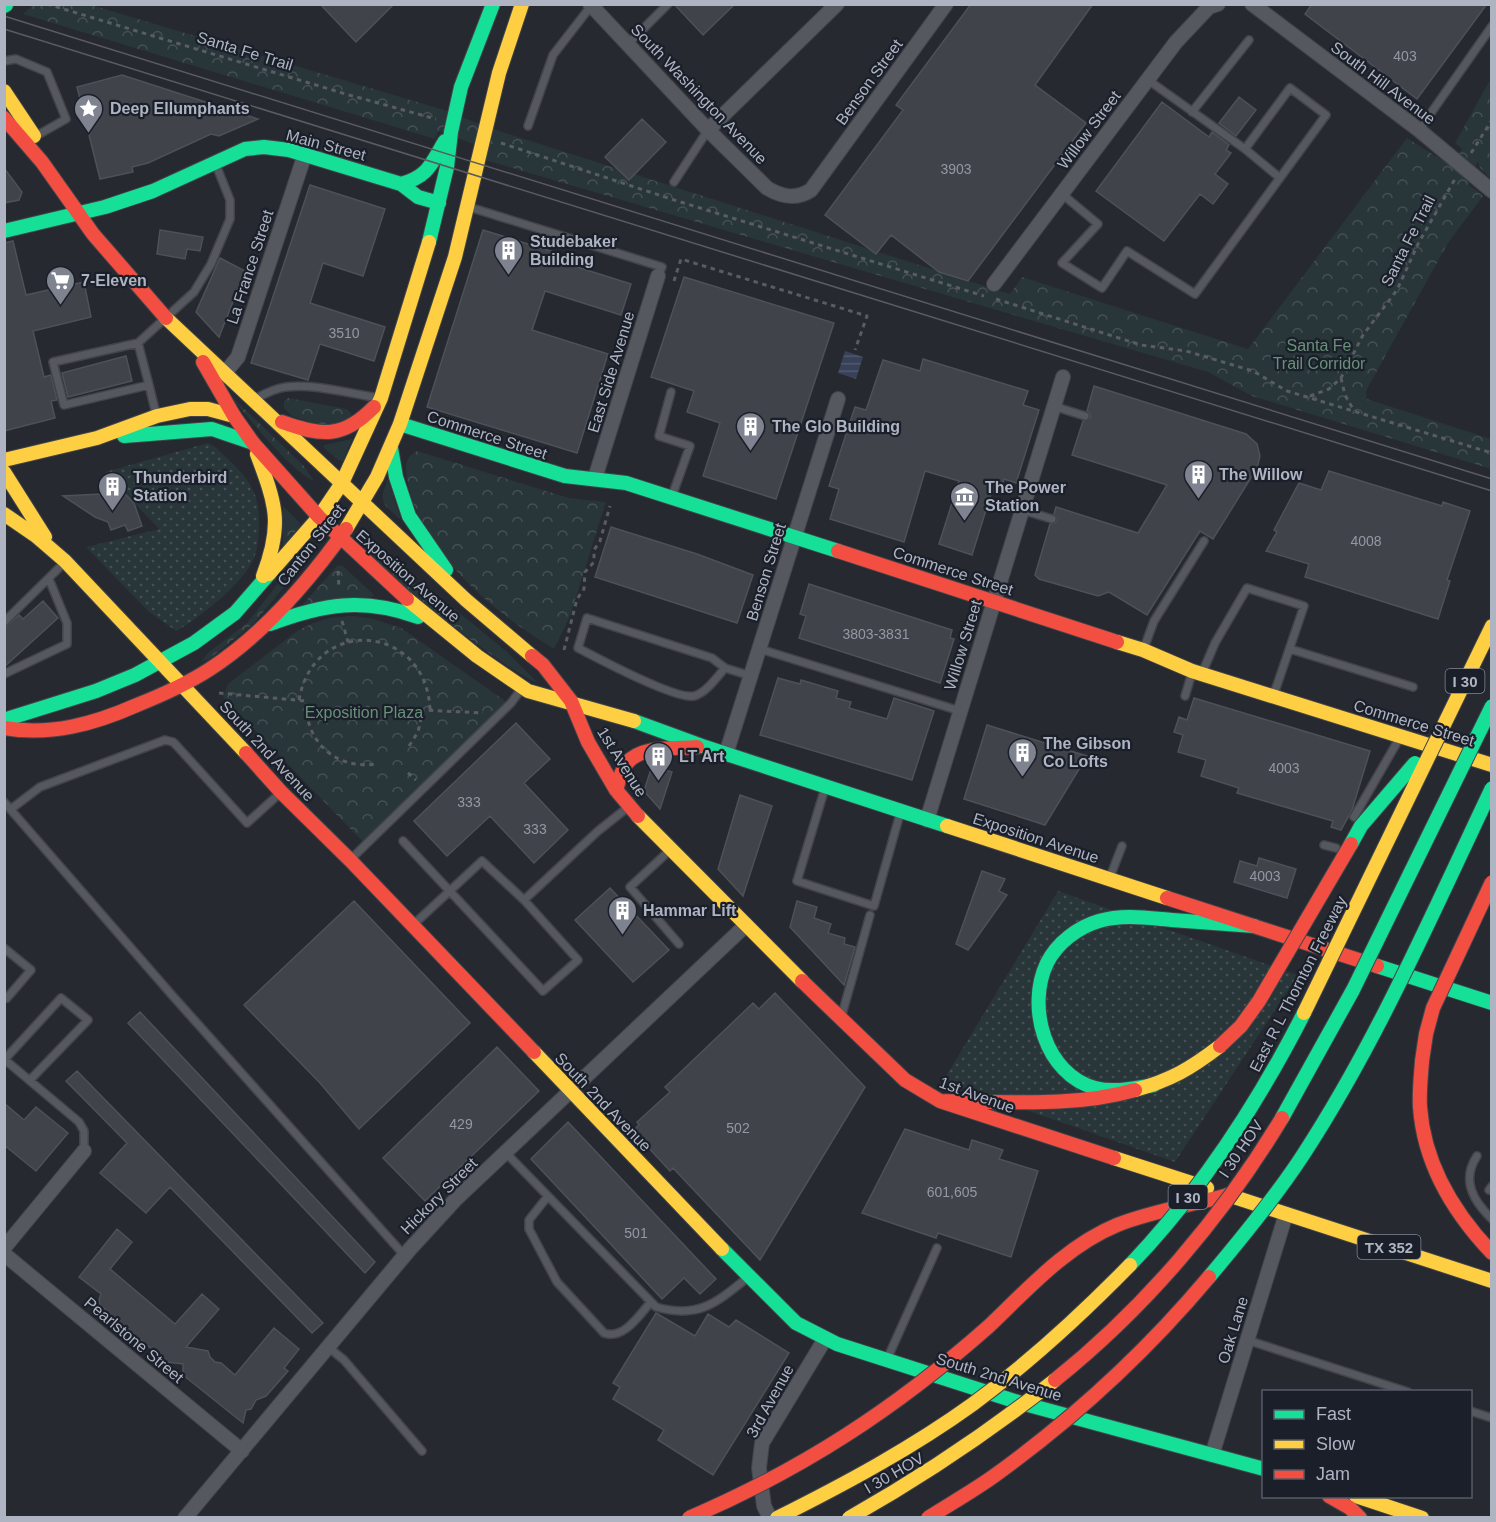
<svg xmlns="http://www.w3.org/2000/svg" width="1496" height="1522" font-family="Helvetica,sans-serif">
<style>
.grass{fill:url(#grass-dots)}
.park{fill:url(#park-crowns)}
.water{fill:url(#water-rules)}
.building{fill:#404349;stroke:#4d5158;stroke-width:1.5}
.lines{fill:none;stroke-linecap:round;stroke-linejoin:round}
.lane-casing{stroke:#424449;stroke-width:10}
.street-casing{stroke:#424449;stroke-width:16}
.fast-casing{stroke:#424449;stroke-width:16}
.slow-casing{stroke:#424449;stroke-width:16}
.jam-casing{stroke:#424449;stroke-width:16}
.path{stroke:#5a5c63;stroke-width:3;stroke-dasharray:4.5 4.5;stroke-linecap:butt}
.lane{stroke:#55585f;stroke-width:7}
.street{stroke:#55585f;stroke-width:14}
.fast{stroke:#16e098;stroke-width:14}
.slow{stroke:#ffcf43;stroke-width:14}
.jam{stroke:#f24e42;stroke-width:14}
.tram{stroke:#595c62;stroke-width:1.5}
.fast-bridge-casing{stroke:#42454c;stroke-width:16;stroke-linecap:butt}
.slow-bridge-casing{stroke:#42454c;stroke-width:16;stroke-linecap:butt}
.jam-bridge-casing{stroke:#42454c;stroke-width:16;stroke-linecap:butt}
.fast-bridge{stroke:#16e098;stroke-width:14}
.slow-bridge{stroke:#ffcf43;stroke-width:14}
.jam-bridge{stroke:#f24e42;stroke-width:14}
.labels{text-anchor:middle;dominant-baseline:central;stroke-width:4.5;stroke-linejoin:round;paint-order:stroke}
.number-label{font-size:14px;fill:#9398a4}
.shield{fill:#1a1f2a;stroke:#828794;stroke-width:1.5}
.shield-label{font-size:15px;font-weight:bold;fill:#afb4c2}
.street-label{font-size:16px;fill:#afb4c2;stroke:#1a1f2a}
.poi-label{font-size:16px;font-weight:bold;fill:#afb4c2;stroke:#1a1f2a;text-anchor:start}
.park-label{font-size:16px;fill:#699078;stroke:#1a1f2a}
</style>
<defs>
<pattern id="grass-dots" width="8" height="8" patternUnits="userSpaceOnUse" patternTransform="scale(1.5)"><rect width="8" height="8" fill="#283539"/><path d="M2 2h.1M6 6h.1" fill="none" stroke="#455054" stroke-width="1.8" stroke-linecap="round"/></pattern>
<pattern id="park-crowns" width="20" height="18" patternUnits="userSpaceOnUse" patternTransform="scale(1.5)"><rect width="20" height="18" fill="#283539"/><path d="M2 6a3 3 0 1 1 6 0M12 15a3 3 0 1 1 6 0" fill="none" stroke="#455054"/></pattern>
<pattern id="water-rules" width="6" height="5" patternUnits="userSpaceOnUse" patternTransform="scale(1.5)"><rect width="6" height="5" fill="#374158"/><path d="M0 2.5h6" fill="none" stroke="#515a6e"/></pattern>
</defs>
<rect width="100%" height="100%" fill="#262930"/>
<path class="grass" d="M208 443C217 447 222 453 229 460 253 483 260 496 259 529 258 542 258 552 251 564 239 586 199 619 176 631L149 612 86 547 159 529 105 472Z
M1058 891 1298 975 1175 1162 943 1081Z"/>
<path class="park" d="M33 5H91L441 109 493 129 1010 294 1022 277 1248 349 1407 138 1451 166 1462 149 1455 143 1491 78V179L1480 168 1478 162 1468 178 1469 185 1483 196 1448 243 1368 387 1366 393 1367 399 1491 439V469L1252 396 1208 372 485 160 488 149 438 131 435 139 23 14Z
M231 396 304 466 314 481C293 473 246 416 231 396Z
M288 398 347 409 351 413V420L325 427 292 416 284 408V401Z
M352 439 343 461 338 460 323 447 324 445Z
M417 451 569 498 606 502 570 616 554 649C496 614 417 550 407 478 405 467 405 456 417 451Z
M388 480 400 517 399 518C382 503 378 502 388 480Z
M283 506 300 523V526L283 547Z
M367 543 376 546 416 584 456 610 507 652 537 682C513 676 384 575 369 551 366 547 367 547 367 543Z
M313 547 308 558 254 623 209 659 201 662 208 653 248 622 280 581 309 549Z
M338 565 343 566 375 596 303 604Z
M353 616 374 619 401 628 504 700 506 705 364 843 223 697 228 684 297 631 313 623 330 618Z"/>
<path class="water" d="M845 351 863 357 856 379 838 373Z"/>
<path class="building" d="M320 4H394L356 42Z
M674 4H735L703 35Z
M971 4H1093L1035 85 1086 123 968 281 939 272 891 235 876 254 825 215 903 110 896 105Z
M1312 4H1487L1417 99 1305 14Z
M122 75 258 119 219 136 211 134 148 163 132 167 133 172 100 179 77 87Z
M1239 97 1256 110 1236 136 1219 123Z
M1162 102 1209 137 1212 132 1229 145 1226 150 1231 153 1215 174 1228 184 1213 204 1200 194 1164 241 1096 191Z
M642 119 666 142 629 180 605 157Z
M4 168 22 192 19 200 4 203Z
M310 185 385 209 363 276 323 263 310 303 385 327 374 361 320 344 308 380 251 363Z
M160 230 203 237 200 251 187 249 185 259 157 254Z
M483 230 557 253 555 260 631 284 621 315 545 291 532 330 608 354 577 453 427 407Z
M13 241 26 295 84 282 91 317 33 331 44 377 51 375 57 400 51 401 55 418 4 431V243Z
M220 258 245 271 219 337 196 312Z
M684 277 834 323 776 499 703 476 720 423 687 412 694 391 651 377Z
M126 356 132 381 68 397 62 373Z
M923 359 1028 391 1023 405 1039 410 1016 483 1004 479 1000 493 992 491 972 555 939 544 959 481 925 471 904 542 830 519 839 489 829 486 855 407 866 410 883 360 920 371Z
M1094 386 1246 434 1257 444 1260 456 1257 468 1213 539 1200 531 1147 615 1109 592 1098 596 1039 579 1035 575 1050 524 1055 523 1057 520 1054 514 1056 507 1138 533 1167 485 1072 455 1083 421 1090 418V414L1087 411Z
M1329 471 1442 506 1443 502 1470 511 1447 580 1450 581 1438 619 1305 577 1309 564 1266 551 1277 532 1274 530 1299 483 1321 490Z
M120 489 134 503 142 526 128 531 125 525 111 530 108 522 95 517 63 496 102 494 112 497Z
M611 527 697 554 753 575 737 623 595 577Z
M809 584 952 630 950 638 954 639 940 683 799 638 806 616 800 614Z
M43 601 58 618 4 667V628L19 615 23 619Z
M778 678 800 684 801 680 838 691 836 698 851 702 849 708 887 719 894 698 934 711 912 780 760 735Z
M1194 698 1370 751 1352 810 1341 830 1331 827 1333 821 1237 793 1239 788 1201 776 1206 760 1178 752 1183 735 1174 732 1179 717 1187 720Z
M516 723 550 759 524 783 568 830 534 863 490 816 447 856 414 821Z
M987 725 1087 756 1045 825 964 799Z
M652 766 672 772 660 809 644 791Z
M740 795 772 806 743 896 718 869Z
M1259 858 1296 869 1287 898 1234 882 1240 861 1257 866Z
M982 871 1005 879 999 891 1007 895 968 950 956 944Z
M610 888 669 950 633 982 575 920Z
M354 901 470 1023 359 1129 320 1083 244 1005Z
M797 901 817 907 814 918 831 924 828 933 845 938 844 944 855 947 844 985 790 927Z
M775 993 865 1087 760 1260 673 1168 670 1171 633 1131 639 1125 637 1122 670 1092 665 1087 753 1003 759 1009Z
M140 1012 375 1262 365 1273 128 1023Z
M497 1047 539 1091 425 1201 383 1158Z
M77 1071 323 1323 312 1333 170 1187 146 1213 100 1173 127 1143 66 1081Z
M4 1103 24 1120 36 1107 68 1133 36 1171 4 1145Z
M568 1122 716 1279 700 1294 684 1278 662 1299 531 1159Z
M905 1129 969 1150 972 1140 1003 1150 999 1159 1038 1171 1011 1257 938 1233 936 1238 862 1213Z
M117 1229 132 1242 110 1269 175 1324 202 1294 219 1309 186 1347 208 1351 210 1357 215 1362 221 1363 235 1375 274 1328 299 1349 284 1368 288 1371 266 1396 256 1400 251 1409 246 1410 243 1423 183 1375V1364L167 1362 100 1305 99 1300 101 1294 79 1277Z
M656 1313 695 1336 708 1314 729 1327 736 1320 789 1353 713 1475 658 1440 664 1430 613 1399 620 1387 613 1383Z"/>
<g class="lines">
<defs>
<path id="lane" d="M628 44 668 4
M4 61 16 59 47 72 66 119 36 136
M1148 80 1245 149
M1192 112 1249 40
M528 126 553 55 591 6
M1419 130 1492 26
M674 182 708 130
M1062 194 1098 224 1062 263 1102 288 1127 251 1195 294 1326 115 1290 88 1245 149 1280 178
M469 207 662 267 658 276
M138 343 149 385 64 405 53 362 138 343 194 292 211 264 230 219V200L216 165
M149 385 156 414
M671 392 659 436 690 446 672 496
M255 399C264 394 275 388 286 387 313 383 351 394 379 398
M1053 406 1085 416
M1022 510 1052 519
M4 622 64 563
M1144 648 1154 621 1204 541
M760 649 960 711
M1290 649 1413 687
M725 668C717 677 706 693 694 696 676 700 597 658 578 648L587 618 712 658 725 668 751 676
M1203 671 1215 643 1247 588 1304 606 1274 694
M4 674 67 644V623L49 579
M1185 696 1192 673
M825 788 797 881 874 906 900 814
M4 802 171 994 404 1255
M11 809 40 787 165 740 173 742 177 746 247 823 279 794
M1354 817 1399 739
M403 841 543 991 578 960 524 900
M1324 845 1336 848
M669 851 630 887 679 944
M352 858 511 703 522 688
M1110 877 1122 846
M413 925 482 861 524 900 598 831 627 808
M4 948 31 970 7 998 4 996
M841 1018 870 915
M4 1059 79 1122 84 1131V1151
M5 1059 61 998 88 1020 30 1080
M505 1152 656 1307C698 1319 716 1303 747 1278
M1477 1156C1461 1180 1473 1201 1492 1219
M1489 1190 1492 1186
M548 1196 529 1220V1229L557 1282 604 1333C624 1340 639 1315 651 1302
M1247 1340 1408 1392
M328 1347 344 1360 422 1451
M888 1357 937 1248
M1470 1411 1492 1418"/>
<path id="street" d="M590 4 708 130 767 188C782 197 796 200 811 190L946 4
M1252 4 1419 130 1492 191
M708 130 837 4
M994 284 1176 42 1209 7 1218 4
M218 379 224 374 238 357 305 154
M595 478 658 276
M726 754 838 399
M927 820 1063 377
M4 1248 84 1151
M4 1254 242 1451
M1212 1455 1286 1214
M185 1518 410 1249 455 1200 746 925
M770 1518 764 1506 759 1468 762 1443 825 1339"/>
<path id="fast" d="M4 6 6 5
M401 184C429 176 431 164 445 141
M4 231 105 207 153 191 245 149 264 147 289 150 401 184 418 197 439 203
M429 242 447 167 451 132 461 87 493 4
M400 424 565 476 626 483 838 551
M124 436 212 429 253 443
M391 448 396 477 409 516 446 570
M270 624C323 604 363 597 418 617
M634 721 705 747 947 826
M4 722 10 718 96 691 135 675 194 643 235 613 269 574
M1377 966 1492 1003
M1154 1085C1135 1088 1114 1093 1095 1088 1045 1074 1026 1007 1047 963 1057 943 1078 927 1099 921 1123 914 1148 918 1172 920 1199 922 1227 924 1254 926
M722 1249 796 1323 837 1344 1021 1403 1264 1469"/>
<path id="slow" d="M4 91 34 136
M166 318 466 600 532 656
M257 454C276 505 283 524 263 576
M4 460 97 438 157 416 190 409H208L234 416
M4 472 45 537
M4 514 36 536 65 561 246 753
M346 529 377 477 400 424 455 257 499 73 522 4
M269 574 319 517 342 483 381 398 429 242
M407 599 477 656 528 691 634 721
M1117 642 1143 650 1192 671 1492 765
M1439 735 1492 626
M638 816 802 981
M947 826 1167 898
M534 1052 722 1249
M1135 1090C1171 1080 1190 1069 1220 1046
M1114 1158 1207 1188
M1228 1195 1492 1281
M1356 1496 1422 1518"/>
<path id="jam" d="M4 118 42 162 93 234 166 318
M203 362 234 416 253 443 319 517 407 599
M282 422C321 436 343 439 374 407
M838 551 1117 642
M532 656 543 665 571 701 588 742 616 790 638 816
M4 728C51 736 94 724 137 705 162 695 187 684 210 669 264 634 309 581 346 529
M246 753 281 792 350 860 534 1052
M616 790C619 781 621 770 627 763 641 745 677 749 697 747
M1167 898 1377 966
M802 981 905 1080 940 1101 1114 1158
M1422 1061C1421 1076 1419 1092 1420 1107 1424 1164 1454 1213 1492 1253
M940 1101C1004 1101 1072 1108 1135 1090
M988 1327C1027 1290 1066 1246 1117 1225 1152 1211 1192 1205 1228 1195
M1329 1496 1350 1508 1360 1518"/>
</defs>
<use href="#lane" class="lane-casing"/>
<use href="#street" class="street-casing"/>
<use href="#fast" class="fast-casing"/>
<use href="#slow" class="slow-casing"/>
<use href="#jam" class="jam-casing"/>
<path class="path" d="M47 4 349 95 436 119
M501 143 671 199 984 296
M1471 153 1492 120
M674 281 681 259 867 316 855 350
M996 299 1141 345 1186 351 1253 371 1287 391 1492 453
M1341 378 1345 395 1353 409
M1310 396 1329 389 1341 378 1363 335 1397 290 1418 244 1455 179
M338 571 339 588
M342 621 348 642
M564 650 577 599 584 589 585 572 594 562V550L600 541 610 506
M219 693 306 701C305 741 335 770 376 764
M299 700C314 614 427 624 430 710
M409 746 418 732 423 710 483 713
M408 773 416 780"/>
<use href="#lane" class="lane"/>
<use href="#street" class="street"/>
<use href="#fast" class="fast"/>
<use href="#slow" class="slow"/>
<use href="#jam" class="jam"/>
<path class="tram" d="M4 16 1492 479
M4 29 1492 491"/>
<defs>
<path id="fast-bridge" d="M1351 844 1361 826 1415 763
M1282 1118 1353 990 1492 706
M1130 1265C1201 1191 1258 1103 1304 1013
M1209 1277C1242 1238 1275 1198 1303 1155 1378 1040 1433 912 1492 788"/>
<path id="slow-bridge" d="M1304 1013 1439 735
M777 1518C845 1484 912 1448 973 1404 1030 1362 1081 1315 1130 1265
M849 1518C922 1477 989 1432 1055 1380"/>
<path id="jam-bridge" d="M1220 1046 1241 1026 1259 1001 1351 844
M1422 1061 1426 1034 1433 1008 1492 882
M1055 1380C1145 1308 1223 1216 1282 1118
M689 1518C803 1469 895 1409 988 1327
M928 1518C950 1504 973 1491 994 1476 1073 1419 1146 1352 1209 1277"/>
</defs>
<use href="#fast-bridge" class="fast-bridge-casing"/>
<use href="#slow-bridge" class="slow-bridge-casing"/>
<use href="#jam-bridge" class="jam-bridge-casing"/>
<use href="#fast-bridge" class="fast-bridge"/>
<use href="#slow-bridge" class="slow-bridge"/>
<use href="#jam-bridge" class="jam-bridge"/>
</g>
<defs>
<symbol id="sight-pin" viewBox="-11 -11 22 30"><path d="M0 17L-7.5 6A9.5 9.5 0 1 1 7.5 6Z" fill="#7f838f" stroke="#1a1f2a"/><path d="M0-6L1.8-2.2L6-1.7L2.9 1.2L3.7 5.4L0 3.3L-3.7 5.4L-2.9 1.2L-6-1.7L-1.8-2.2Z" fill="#fff"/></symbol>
<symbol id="building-pin" viewBox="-11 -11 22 30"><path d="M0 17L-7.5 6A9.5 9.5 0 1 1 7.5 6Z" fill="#7f838f" stroke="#1a1f2a"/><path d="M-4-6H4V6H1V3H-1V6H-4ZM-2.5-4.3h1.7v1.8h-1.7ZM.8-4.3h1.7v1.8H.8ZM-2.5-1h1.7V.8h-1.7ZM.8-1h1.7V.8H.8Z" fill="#fff"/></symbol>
<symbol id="supermarket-pin" viewBox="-11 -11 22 30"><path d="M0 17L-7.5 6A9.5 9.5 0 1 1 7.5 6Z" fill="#7f838f" stroke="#1a1f2a"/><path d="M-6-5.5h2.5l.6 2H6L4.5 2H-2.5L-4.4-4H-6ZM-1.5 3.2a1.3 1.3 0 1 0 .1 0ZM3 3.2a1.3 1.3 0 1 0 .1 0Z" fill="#fff"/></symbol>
<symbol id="museum-pin" viewBox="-11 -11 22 30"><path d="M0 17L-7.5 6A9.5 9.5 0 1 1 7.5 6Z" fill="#7f838f" stroke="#1a1f2a"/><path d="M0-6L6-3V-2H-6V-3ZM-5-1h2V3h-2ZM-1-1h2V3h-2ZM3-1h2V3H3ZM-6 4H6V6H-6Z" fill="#fff"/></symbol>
</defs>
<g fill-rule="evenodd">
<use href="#sight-pin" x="72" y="92" width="33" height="45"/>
<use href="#building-pin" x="492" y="234" width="33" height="45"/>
<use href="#supermarket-pin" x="44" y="264" width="33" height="45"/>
<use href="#building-pin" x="734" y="410" width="33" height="45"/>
<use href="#building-pin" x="1182" y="458" width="33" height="45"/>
<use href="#building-pin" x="96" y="470" width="33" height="45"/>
<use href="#museum-pin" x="948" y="480" width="33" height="45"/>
<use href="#building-pin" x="1006" y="736" width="33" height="45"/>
<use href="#building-pin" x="642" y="740" width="33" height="45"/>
<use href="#building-pin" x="606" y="894" width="33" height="45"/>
</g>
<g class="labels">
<g class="number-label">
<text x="1405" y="56">403</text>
<text x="956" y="169">3903</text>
<text x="344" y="333">3510</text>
<text x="1366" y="541">4008</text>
<text x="876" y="634">3803-3831</text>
<text x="1284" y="768">4003</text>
<text x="469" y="802">333</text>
<text x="535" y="829">333</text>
<text x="1265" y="876">4003</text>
<text x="461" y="1124">429</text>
<text x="738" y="1128">502</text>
<text x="952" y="1192">601,605</text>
<text x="636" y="1233">501</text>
</g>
<g class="shield">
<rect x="1445.5" y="669" width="39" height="24" rx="4.5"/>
<rect x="1168.5" y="1185" width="39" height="24" rx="4.5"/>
<rect x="1357.5" y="1235" width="63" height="24" rx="4.5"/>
</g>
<g class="shield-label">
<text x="1465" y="681">I 30</text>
<text x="1188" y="1197">I 30</text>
<text x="1389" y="1247">TX 352</text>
</g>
<g class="street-label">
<text transform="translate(245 51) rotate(17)">Santa Fe Trail</text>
<text transform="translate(869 82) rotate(-54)">Benson Street</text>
<text transform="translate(1383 83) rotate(37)">South Hill Avenue</text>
<text transform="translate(699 94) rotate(46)">South Washington Avenue</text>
<text transform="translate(1089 130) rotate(-53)">Willow Street</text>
<text transform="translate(326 145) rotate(15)">Main Street</text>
<text transform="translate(1408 241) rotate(-63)">Santa Fe Trail</text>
<text transform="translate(250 267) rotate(-72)">La France Street</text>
<text transform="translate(611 372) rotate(-73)">East Side Avenue</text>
<text transform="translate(487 435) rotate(18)">Commerce Street</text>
<text transform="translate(311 545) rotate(-52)">Canton Street</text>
<text transform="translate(953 571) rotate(18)">Commerce Street</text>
<text transform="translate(766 572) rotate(-73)">Benson Street</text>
<text transform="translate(408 576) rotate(41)">Exposition Avenue</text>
<text transform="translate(963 645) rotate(-73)">Willow Street</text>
<text transform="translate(1414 723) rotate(17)">Commerce Street</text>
<text transform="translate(267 751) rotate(47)">South 2nd Avenue</text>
<text transform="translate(622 762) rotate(58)">1st Avenue</text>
<text transform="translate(1036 838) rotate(18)">Exposition Avenue</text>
<text transform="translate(1298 984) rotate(-63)">East R L Thornton Freeway</text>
<text transform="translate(977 1095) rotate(20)">1st Avenue</text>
<text transform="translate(603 1102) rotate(46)">South 2nd Avenue</text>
<text transform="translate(1241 1149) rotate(-56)">I 30 HOV</text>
<text transform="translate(439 1196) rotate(-45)">Hickory Street</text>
<text transform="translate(1233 1330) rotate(-73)">Oak Lane</text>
<text transform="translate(134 1340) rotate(40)">Pearlstone Street</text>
<text transform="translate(999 1377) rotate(17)">South 2nd Avenue</text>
<text transform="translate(770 1401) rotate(-61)">3rd Avenue</text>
<text transform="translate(894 1473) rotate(-30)">I 30 HOV</text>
</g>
<g class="poi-label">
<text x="110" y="108">Deep Ellumphants</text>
<text x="530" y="241">Studebaker<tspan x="530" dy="18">Building</tspan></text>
<text x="81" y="280">7-Eleven</text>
<text x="772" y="426">The Glo Building</text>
<text x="1219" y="474">The Willow</text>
<text x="133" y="477">Thunderbird<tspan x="133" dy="18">Station</tspan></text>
<text x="985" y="487">The Power<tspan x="985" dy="18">Station</tspan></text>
<text x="1043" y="743">The Gibson<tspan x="1043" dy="18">Co Lofts</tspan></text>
<text x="679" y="756">LT Art</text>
<text x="643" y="910">Hammar Lift</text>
</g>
<g class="park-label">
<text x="1319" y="345">Santa Fe<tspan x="1319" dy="18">Trail Corridor</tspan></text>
<text x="364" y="712">Exposition Plaza</text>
</g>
</g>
<rect width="1496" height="1522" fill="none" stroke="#afb4c2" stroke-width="12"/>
<rect x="1262" y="1390" width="210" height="108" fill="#1a1f2a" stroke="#565b67" stroke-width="1.5"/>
<rect x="1274" y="1410" width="30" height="9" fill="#16e098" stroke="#565b67" stroke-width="1.5"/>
<text x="1316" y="1420" font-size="18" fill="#afb4c2">Fast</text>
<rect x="1274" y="1440" width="30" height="9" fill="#ffcf43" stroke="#565b67" stroke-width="1.5"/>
<text x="1316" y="1450" font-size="18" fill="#afb4c2">Slow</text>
<rect x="1274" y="1470" width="30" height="9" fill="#f24e42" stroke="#565b67" stroke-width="1.5"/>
<text x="1316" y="1480" font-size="18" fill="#afb4c2">Jam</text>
</svg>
